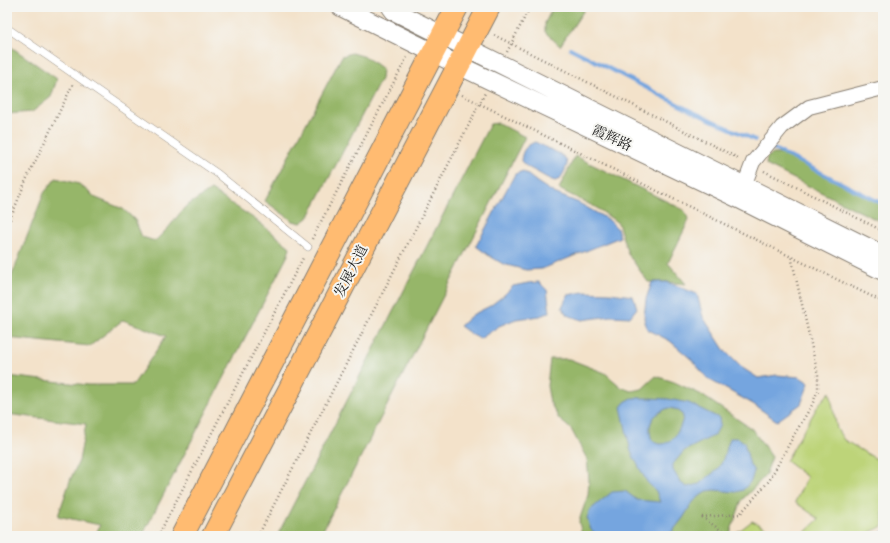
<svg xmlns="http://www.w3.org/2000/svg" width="890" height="543" font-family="'IM FELL Great Primer','Noto Serif SC',serif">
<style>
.green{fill:#bdd479;stroke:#6c784a}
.forest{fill:#96b669;stroke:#596942}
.water{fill:#74a5df;stroke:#48607e;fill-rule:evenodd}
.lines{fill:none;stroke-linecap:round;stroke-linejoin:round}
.stream{stroke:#74a5df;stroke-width:4}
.service-casing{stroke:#887f73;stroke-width:8}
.minor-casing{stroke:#887f73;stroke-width:16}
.tertiary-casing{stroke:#887f73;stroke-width:20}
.primary-casing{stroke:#887f73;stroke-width:24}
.path{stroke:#887f73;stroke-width:2.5;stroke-dasharray:1 3;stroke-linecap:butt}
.service{stroke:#fff;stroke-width:7}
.minor{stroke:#fff;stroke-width:14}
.tertiary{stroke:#fff;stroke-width:18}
.primary{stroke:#ffbb71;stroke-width:22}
.labels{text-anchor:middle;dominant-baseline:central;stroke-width:4;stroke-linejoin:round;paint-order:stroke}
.street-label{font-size:14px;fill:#1c1c1c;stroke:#f6f6f2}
</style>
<rect width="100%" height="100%" fill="#f6f6f2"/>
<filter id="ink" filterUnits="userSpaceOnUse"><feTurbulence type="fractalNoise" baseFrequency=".025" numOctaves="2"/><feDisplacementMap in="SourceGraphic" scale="8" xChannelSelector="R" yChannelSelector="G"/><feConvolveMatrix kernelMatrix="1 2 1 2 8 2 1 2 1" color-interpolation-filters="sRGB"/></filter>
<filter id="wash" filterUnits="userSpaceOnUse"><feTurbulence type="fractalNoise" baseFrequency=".012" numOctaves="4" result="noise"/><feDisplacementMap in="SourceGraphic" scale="16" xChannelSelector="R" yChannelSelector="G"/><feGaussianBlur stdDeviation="0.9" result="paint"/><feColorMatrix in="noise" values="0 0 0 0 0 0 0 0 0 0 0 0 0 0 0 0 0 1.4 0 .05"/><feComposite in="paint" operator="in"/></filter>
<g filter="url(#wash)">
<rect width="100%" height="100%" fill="#f3e2ca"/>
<path class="green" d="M830 392 837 429 844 440 883 463V526L862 536H801L819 519 795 502 807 477 786 461 819 404Z
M752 521 782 536H738L735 534Z"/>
<path class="forest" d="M553 7H586L560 46 545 32V23Z
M7 44 57 79 51 97 32 112 7 114Z
M352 53 366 57 382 69 381 79 308 218 301 223 293 221 265 201 342 56Z
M498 123 525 137 320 536H277L490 124Z
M773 154H784L883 204V223L766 165 767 157Z
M575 156 684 210 689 220 668 263 686 284 667 282H648L628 254 618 223 597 208 559 189Z
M56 178 79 184 96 198 123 209 135 220 142 237 155 241 169 227 185 207 211 190 256 220 290 247 288 255 142 536H95L100 525 58 516 71 478 79 461 86 424 7 414V376L88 385H133L166 336 123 320 90 346 7 338V288L44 193Z
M550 359H569L605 373 621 387 631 391 642 389 656 376 674 382 700 394 752 429 772 457 765 476 742 500 729 536H582L579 521 588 495 589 480 587 459 571 429 559 419 550 402 547 386Z"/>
<path class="water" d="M535 142 560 154 566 159 567 165 564 172 560 179 555 181C548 179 544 176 537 172 530 168 527 168 521 161 522 151 525 146 535 142Z
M523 171 537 182 554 193 579 203 609 220 617 228 620 237 542 269 526 270 503 264 488 255 476 246 515 174Z
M539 282 547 290 550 312 540 316 516 319 499 326 480 339 471 334 460 326 472 315 490 306 503 296 513 286 528 283Z
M652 282H667L697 294 703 317 725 351 741 367 758 378 777 375 800 377 809 383 801 404 777 421 753 404 708 379 691 359 670 341 647 329 644 318 646 299Z
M583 292 610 293 633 296 637 308 630 317 611 316 582 320 567 315 562 307 568 295Z
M632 398H650L668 399 689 403 719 418 720 425 715 435 684 451 673 464V470L681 483 687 487 699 484 717 470 722 462 730 438H738L744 442 750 465 754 471 751 481 743 490 736 492 714 490 707 491 700 496 693 502 683 518 672 532 663 536H598L591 530 587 518 590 510 612 492 625 491 637 500 660 502 656 491 647 482 631 452 621 407 625 402ZM669 408 679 410 683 416C682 427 673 445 660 444 657 444 654 442 652 440 646 424 653 413 669 408Z"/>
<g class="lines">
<path class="stream" d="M570 48 689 110 755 140
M772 148 883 204
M876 536 883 533"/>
</g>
</g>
<g filter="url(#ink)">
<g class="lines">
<defs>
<path id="service" d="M7 28 218 174 308 247"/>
<path id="minor" d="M741 194 753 162 782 127 809 107 883 88"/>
<path id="tertiary" d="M341 7 458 65 739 199 883 271
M391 7 394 11 442 35 883 255"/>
<path id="primary" d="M182 536 457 7
M213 536 489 7"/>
</defs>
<use href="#service" class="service-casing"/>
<use href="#minor" class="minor-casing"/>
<use href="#tertiary" class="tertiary-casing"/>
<use href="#primary" class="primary-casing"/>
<path class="path" d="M494 35 740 159
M507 52 530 7
M462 95 883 302
M764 171 883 231
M7 227 26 180 73 84
M312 239 407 57
M702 517 740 514 769 481 794 435 812 405 818 390V375L791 256
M702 517 729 536
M158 536 304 256
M258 536 485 93"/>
<use href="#service" class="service"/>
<use href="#minor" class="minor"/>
<use href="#tertiary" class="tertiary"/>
<use href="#primary" class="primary"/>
</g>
</g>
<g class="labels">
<g class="street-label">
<text transform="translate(612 138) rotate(25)">霞辉路</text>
<text transform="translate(351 271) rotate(-63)">发展大道</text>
</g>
</g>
<rect width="890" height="543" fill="none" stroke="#f6f6f2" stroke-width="24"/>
</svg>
